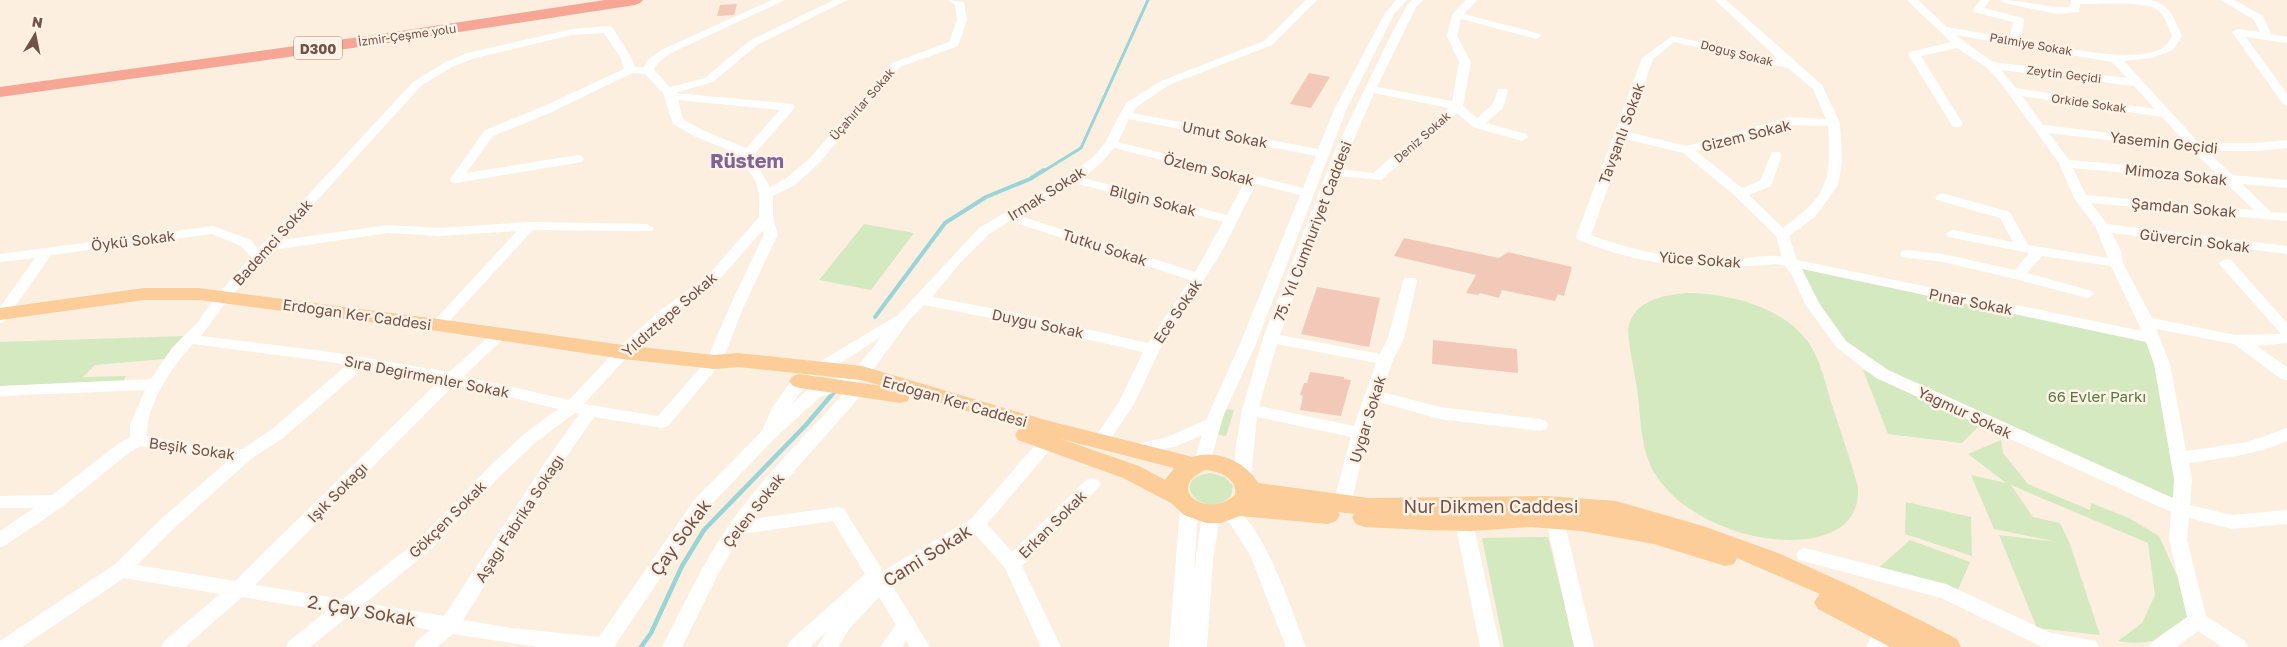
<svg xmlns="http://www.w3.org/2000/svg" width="2287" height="647" font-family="'Golos Text',sans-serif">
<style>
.green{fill:#d4e9bf}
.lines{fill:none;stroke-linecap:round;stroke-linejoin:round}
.stream-far2{stroke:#9bd4d7;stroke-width:3}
.stream-far1{stroke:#9bd4d7;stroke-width:4}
.stream{stroke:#9bd4d7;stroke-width:4.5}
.building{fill:#f2c9b8}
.minor{fill:#fff;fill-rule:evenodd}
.major{fill:#fccd98;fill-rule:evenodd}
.highway{fill:#f7a696;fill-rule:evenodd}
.labels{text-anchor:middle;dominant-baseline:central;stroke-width:5;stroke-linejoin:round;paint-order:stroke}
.far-street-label{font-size:12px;fill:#735348;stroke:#fff3e7}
.shield{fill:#fff3e7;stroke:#9d8378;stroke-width:1}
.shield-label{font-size:14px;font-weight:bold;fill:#735348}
.street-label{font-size:15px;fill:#735348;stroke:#fff3e7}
.park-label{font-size:15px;fill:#567940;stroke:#fff3e7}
.near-street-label{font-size:18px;fill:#735348;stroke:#fff3e7}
.district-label{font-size:20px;font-weight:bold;fill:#806397;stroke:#fff3e7}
</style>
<rect width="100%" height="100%" fill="#fcefe0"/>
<path class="green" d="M864 224 914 233 871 290 819 280Z
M1791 264 2152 338 2181 509 1947 404 1841 344Z
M1686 293C1730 293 1790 308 1813 350 1823 368 1827 391 1834 411 1842 436 1851 461 1858 487 1862 552 1770 545 1730 529 1702 519 1674 502 1657 477 1640 453 1641 417 1637 389 1634 369 1629 349 1628 329 1633 301 1662 295 1686 293Z
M183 336 164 359 95 365 83 377 126 376 123 382 0 387V342Z
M1863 370 1976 421 1978 427 1962 443 1888 434Z
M1227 409 1234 410 1226 436 1214 434Z
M2001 440 2003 453 2028 484 2090 510 2091 503 2129 518 2159 536 2197 620C2171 637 2148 647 2118 641L2142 623 2155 595 2148 543 2011 485 2033 517 2060 523 2070 544 2100 635 2037 628 1999 535 2058 542 1994 529 1971 475 2006 483 1968 454Z
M1211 473 1225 477 1233 486 1231 496C1204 523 1165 478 1211 473Z
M1906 502 1971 517 1972 556 1905 534Z
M1548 537 1575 647H1504L1482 538Z
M1910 540 1970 562 1957 592 1876 570Z"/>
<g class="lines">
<path class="stream-far2" d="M1042 172 1081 148 1148 0"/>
<path class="stream-far1" d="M875 317 945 223 986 197 1030 179 1044 170"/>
<path class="stream" d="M641 647 651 633 682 566 704 530 805 426 835 391"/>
</g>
<path class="building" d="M737 4 734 15 717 16 720 5Z
M1309 73 1330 77 1311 108 1290 104Z
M1404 238 1499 258 1508 252 1572 267 1564 296 1558 294 1555 301 1502 290 1499 298 1480 293 1478 295 1466 293 1476 275 1394 256Z
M1317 287 1380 298 1369 347 1301 334Z
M1433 340 1517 349 1518 373 1432 364Z
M1310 372 1344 377V379L1351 380 1341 416 1300 410 1303 396 1300 395 1304 383H1307Z"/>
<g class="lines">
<path class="minor" d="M772 0H785L669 54 657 64 654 70 670 87 705 78 749 41 834 0H847L757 45 713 82 675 93 793 104 795 107 793 110 752 157 770 187 785 179 811 157 892 63 949 42 957 20 955 5 948 0 964 2 967 20 958 46 900 67 819 163 795 185 773 196V218L778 234 743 308 722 362 668 426 662 428 594 417 558 469 463 620 511 628 599 637 694 500 762 431 772 408 794 377 898 315 979 228 1068 176 1094 156 1105 143 1126 103 1161 81 1264 41 1306 0H1317L1272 45 1169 85 1135 108 1133 113 1318 149 1335 108 1385 13 1396 0H1407L1394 14 1347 108 1256 344 1224 414 1209 466 1203 468 1197 466 1194 462 1202 435 1177 446 1135 456 1129 454 1127 450 1129 446 1167 437 1206 420 1240 344 1300 195 1256 184 1221 253 1160 349 1134 404 1107 444 1101 446 1095 444 1093 440 1119 402 1143 352 1017 323 924 305 911 318 868 377 842 390 820 397 774 439 706 510 614 647H538L453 634 437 647H414L417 641 430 630 350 615 310 647H286L289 641 327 611 242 597 185 647H161L164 641 220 594 124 578 22 647H0V641L114 565 161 519 229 460 196 457 141 446 130 452 63 506 6 545 0 547V531L34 508H0V496L52 495 118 444 130 437V425L145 390 0 396V386L151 379 172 348 197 323 217 295 251 257 241 246 212 234 51 255 5 321 0 323V307L35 258 0 262V254L213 226 251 240 258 249 413 82 444 63 467 53 572 29 608 26 612 27 631 57 635 67H644L648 60 661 50ZM604 33 620 57 624 69 542 107 485 130 450 179 451 182 456 183 582 162 584 159 582 156 578 155 466 173 493 136 550 113 632 73 645 74 663 93 673 124 694 136 736 153 755 180 759 194V217L709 274 661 310 618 348 569 400 464 376 504 338 507 335 504 332H494L449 372 331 352 201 336 227 301 272 250 388 233 439 236 517 231 433 322 430 325 433 328H443L533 230 652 231 654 228 647 224 529 222 439 228 388 225 281 240 421 86 452 67 475 58 572 35ZM678 100 780 110 746 148 702 130 683 119ZM1129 119 1316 156 1303 188 1118 142ZM1114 148 1245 181 1227 215 1083 178 1102 162ZM1075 183 1223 222 1195 272 1020 216ZM1010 221 1190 280 1148 343 1017 313 932 297 961 262 989 234ZM763 230 764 234 729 308 707 360 658 416 584 404 628 356 671 316 719 280ZM881 337 856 369 830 382 808 389 791 405 806 385ZM193 344 331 362 347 365 271 430 242 449 196 445 147 436C145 406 173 365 193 344ZM362 369 439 381 235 581 137 565 173 529 251 459 283 438ZM455 384 558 409 524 434 488 468 417 541 343 599 255 585ZM575 413 579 414 546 461 444 616 365 603 429 551 500 476 536 442Z
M1412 0H1423L1416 7 1377 87 1452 101 1459 62 1447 36 1452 15 1466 0H1477L1464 14 1540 34 1541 36 1536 39 1461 19 1457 36 1471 62 1463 106 1477 118 1493 104 1498 89H1506L1508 91 1503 108 1486 123 1526 134 1528 137 1522 141 1473 127 1457 113 1381 180 1338 176 1280 335 1380 354 1388 338 1403 281 1405 278H1415L1417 281 1404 338 1393 360 1382 392 1440 407 1540 419 1546 421 1548 425 1546 429 1540 431 1440 419 1379 402 1368 433 1351 504 1348 509 1342 511 1336 509 1333 504 1351 437 1257 417 1251 476 1248 480 1242 482 1236 480 1233 476 1236 445 1242 410 1263 338 1336 148 1391 35 1407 5ZM1374 93 1449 108 1373 173 1341 169ZM1277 344 1376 363 1354 426 1259 406Z
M1715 0H1726L1822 85 1840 123 1842 161 1838 185 1815 217 1789 236 1797 260 2142 331 2111 266 2042 256 2027 273 2092 291 2094 294 2087 298 2015 279 1943 262 1902 257 1900 254 1902 251 1907 250 1943 254 2015 270 2029 253 1948 237 1946 234 1953 230 2013 242 2000 218 1937 200 1935 197 1942 193 2010 212 2028 245 2108 258 2096 228 2074 198 2059 163 1999 81 1986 67 1957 48 1921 56 1963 124 1961 127H1953L1908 54 1910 52 1951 42 1907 0H1918L1947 27 2010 38 2013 22 1974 12 1973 10 1980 0H1990L1984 8 2023 18 2024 20 2021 39C2053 45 2139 67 2165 46 2168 44 2170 39 2172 36 2168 27 2165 14 2156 9 2145 1 2095 4 2080 4L2079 12 2057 14 2005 3 2000 0C2024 0 2046 8 2070 7L2071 0H2150C2169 3 2175 19 2182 36L2173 50 2152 58 2124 61 2199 143H2256L2287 140V148L2256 151H2207L2233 175 2287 180V188L2242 184 2271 212 2287 213V221L2091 203 2107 224 2287 246V254L2112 233 2121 251 2123 263 2152 318 2235 335 2281 334 2221 266 2219 263 2226 259 2231 260 2287 323V343L2257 346 2287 367V380L2281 379 2234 344 2156 329 2170 364 2186 451 2248 442 2287 428V441C2256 455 2222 458 2189 463L2192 479 2190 505 2232 515 2287 510V524L2232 529 2189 518 2187 540 2206 616 2245 641 2248 647H2222L2198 631 2176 647H2148C2152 640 2178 624 2187 617L2169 540 2171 512 1876 378 1836 347 1805 304 1793 277 1785 266 1777 264C1703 270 1648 268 1578 240L1576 237 1642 58 1672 36 1778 59ZM1955 35 2112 62 2127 78 1993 62ZM1674 42 1788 68 1813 89 1826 119 1790 117 1687 146 1628 132 1653 59ZM2001 70 2134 86 2155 109 2016 88ZM2022 96 2162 117 2185 142 2043 125ZM1790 125 1828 126C1831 182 1829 194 1783 228L1749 195 1771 186 1782 155 1780 152H1772L1760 181 1742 188 1696 151ZM2049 133 2192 150 2216 173 2069 160ZM1625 139 1683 153 1734 195 1776 236 1782 257C1765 253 1745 260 1728 260 1680 260 1635 252 1591 235ZM2073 168 2225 182 2254 210 2086 195ZM1802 269 2146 342 2154 364 2174 479 2173 498 1888 370 1846 341 1819 303Z
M2221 0H2234L2263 16 2271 34 2287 37V43L2246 37 2287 94V106L2283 104 2232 32 2237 29 2260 32 2254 20Z
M857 384 863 385 865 389 863 393 752 519 838 507 844 509 883 571 971 519 1042 437 1048 435 1054 437 1056 441 1054 445 987 524 1012 552 1086 480 1092 478 1098 480 1101 484 1098 488 1022 566 1061 647H1041L1005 568 975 534 892 585 930 647H910L906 641 902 647H880L896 625 879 597 850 628 838 647H817L826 632 810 647H787L790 641 865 574 833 521 742 534 721 568 682 647H662C685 602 707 554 737 514 771 468 813 428 851 385Z
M1189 501 1195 503 1198 508 1194 573 1202 514 1205 509 1211 507 1217 509 1220 514 1213 560 1207 647H1169L1180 508 1183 503Z
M1228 505C1262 516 1293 615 1306 647H1286L1250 555 1233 528 1219 512 1222 507Z
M1555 513 1561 515 1564 520 1594 647H1574L1546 520 1549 515Z
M1464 515 1470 517 1473 522 1500 647H1480L1455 522 1458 517Z
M1805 548 1946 584 2051 633 2096 641 2099 647H2042L1941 598 1799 560 1796 555 1799 550Z
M1884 622 1891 624 1894 630 1886 647H1866L1877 624Z"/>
<path class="major" d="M144 288H199L438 319 623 345 714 355 738 353 862 366 1049 421 1193 457C1217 449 1246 462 1258 483L1369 498 1548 496 1616 501 1703 526 1778 553 1851 586 1922 621 1957 639 1961 647H1890L1818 609 1814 602 1820 594 1737 558 1734 564 1725 566 1654 544 1581 531 1531 527 1472 531 1426 530 1364 527 1356 524 1352 518 1354 514 1338 512 1340 515 1336 521 1328 524 1240 516 1221 523H1206L1184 515 1171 503 1123 478 1018 440 1015 435 1018 430 1023 428 910 394 908 401 900 403 800 388 793 386 789 381 793 376 800 374 882 386 861 380 738 367 714 369 623 359 438 331 199 300H144L0 320V308ZM1061 439 1174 468 1165 480 1139 466ZM1205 470C1220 471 1238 479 1235 495 1207 520 1164 489 1205 470Z"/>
<path class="highway" d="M605 0H643L640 3 635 5 374 45 0 97V87L374 35Z"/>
</g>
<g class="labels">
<g class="far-street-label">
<text transform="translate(407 35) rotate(-8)">İzmir-Çeşme yolu</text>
<text transform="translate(2031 44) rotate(10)">Palmiye Sokak</text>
<text transform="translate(1737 53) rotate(14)">Doğuş Sokak</text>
<text transform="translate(2064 74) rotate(7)">Zeytin Geçidi</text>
<text transform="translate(2089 103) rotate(8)">Orkide Sokak</text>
<text transform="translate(862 104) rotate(-49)">Üçahırlar Sokak</text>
<text transform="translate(1422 137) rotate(-41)">Deniz Sokak</text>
</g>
<rect class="shield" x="294" y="36.5" width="48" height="23" rx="4"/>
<g class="shield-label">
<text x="318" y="48">D300</text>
</g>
<g class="street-label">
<text transform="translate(1621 133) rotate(-70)">Tavşanlı Sokak</text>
<text transform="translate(1225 134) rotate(11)">Umut Sokak</text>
<text transform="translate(1746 135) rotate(-14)">Gizem Sokak</text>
<text transform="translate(2164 142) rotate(6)">Yasemin Geçidi</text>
<text transform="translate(1209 169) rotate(14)">Özlem Sokak</text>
<text transform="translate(2176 174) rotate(6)">Mimoza Sokak</text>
<text transform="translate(1046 193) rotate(-32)">Irmak Sokak</text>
<text transform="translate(1153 200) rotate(14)">Bilgin Sokak</text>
<text transform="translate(2184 207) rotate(5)">Şamdan Sokak</text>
<text transform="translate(1312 231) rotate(-69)">75. Yıl Cumhuriyet Caddesi</text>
<text transform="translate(133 240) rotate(-7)">Öykü Sokak</text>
<text transform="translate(2195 240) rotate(7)">Güvercin Sokak</text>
<text transform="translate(272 242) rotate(-48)">Bademci Sokak</text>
<text transform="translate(1105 247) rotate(18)">Tutku Sokak</text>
<text transform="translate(1700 259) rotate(4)">Yüce Sokak</text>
<text transform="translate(1971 301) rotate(11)">Pınar Sokak</text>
<text transform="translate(1177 311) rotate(-56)">Ece Sokak</text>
<text transform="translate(357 314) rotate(8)">Erdoğan Ker Caddesi</text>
<text transform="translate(669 314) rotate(-41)">Yıldıztepe Sokak</text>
<text transform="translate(1038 323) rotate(12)">Duygu Sokak</text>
<text transform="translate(427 376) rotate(11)">Sıra Değirmenler Sokak</text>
<text transform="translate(955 401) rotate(16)">Erdoğan Ker Caddesi</text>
<text transform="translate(1965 412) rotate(25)">Yağmur Sokak</text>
<text transform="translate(1367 419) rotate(-73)">Uygar Sokak</text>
<text transform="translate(192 448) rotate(8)">Beşik Sokak</text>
<text transform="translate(337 492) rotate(-45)">Işık Sokağı</text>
<text transform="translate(753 510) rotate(-52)">Çelen Sokak</text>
<text transform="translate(519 518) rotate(-57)">Aşağı Fabrika Sokağı</text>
<text transform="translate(447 519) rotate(-45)">Gökçen Sokak</text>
<text transform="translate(1052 524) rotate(-45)">Erkan Sokak</text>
</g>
<g class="park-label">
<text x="2097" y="396">66 Evler Parkı</text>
</g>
<g class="near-street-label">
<text x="1491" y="506">Nur Dikmen Caddesi</text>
<text transform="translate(680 537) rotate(-54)">Çay Sokak</text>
<text transform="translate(927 555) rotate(-32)">Cami Sokak</text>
<text transform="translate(362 610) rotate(10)">2. Çay Sokak</text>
</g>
<g class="district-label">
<text x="747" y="160">Rüstem</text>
</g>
</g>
<g transform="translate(35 35) rotate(10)" stroke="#fff3e7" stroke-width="4" paint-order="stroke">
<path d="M0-4L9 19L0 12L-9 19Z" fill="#735348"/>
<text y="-8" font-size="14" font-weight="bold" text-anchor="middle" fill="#735348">N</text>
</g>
</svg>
